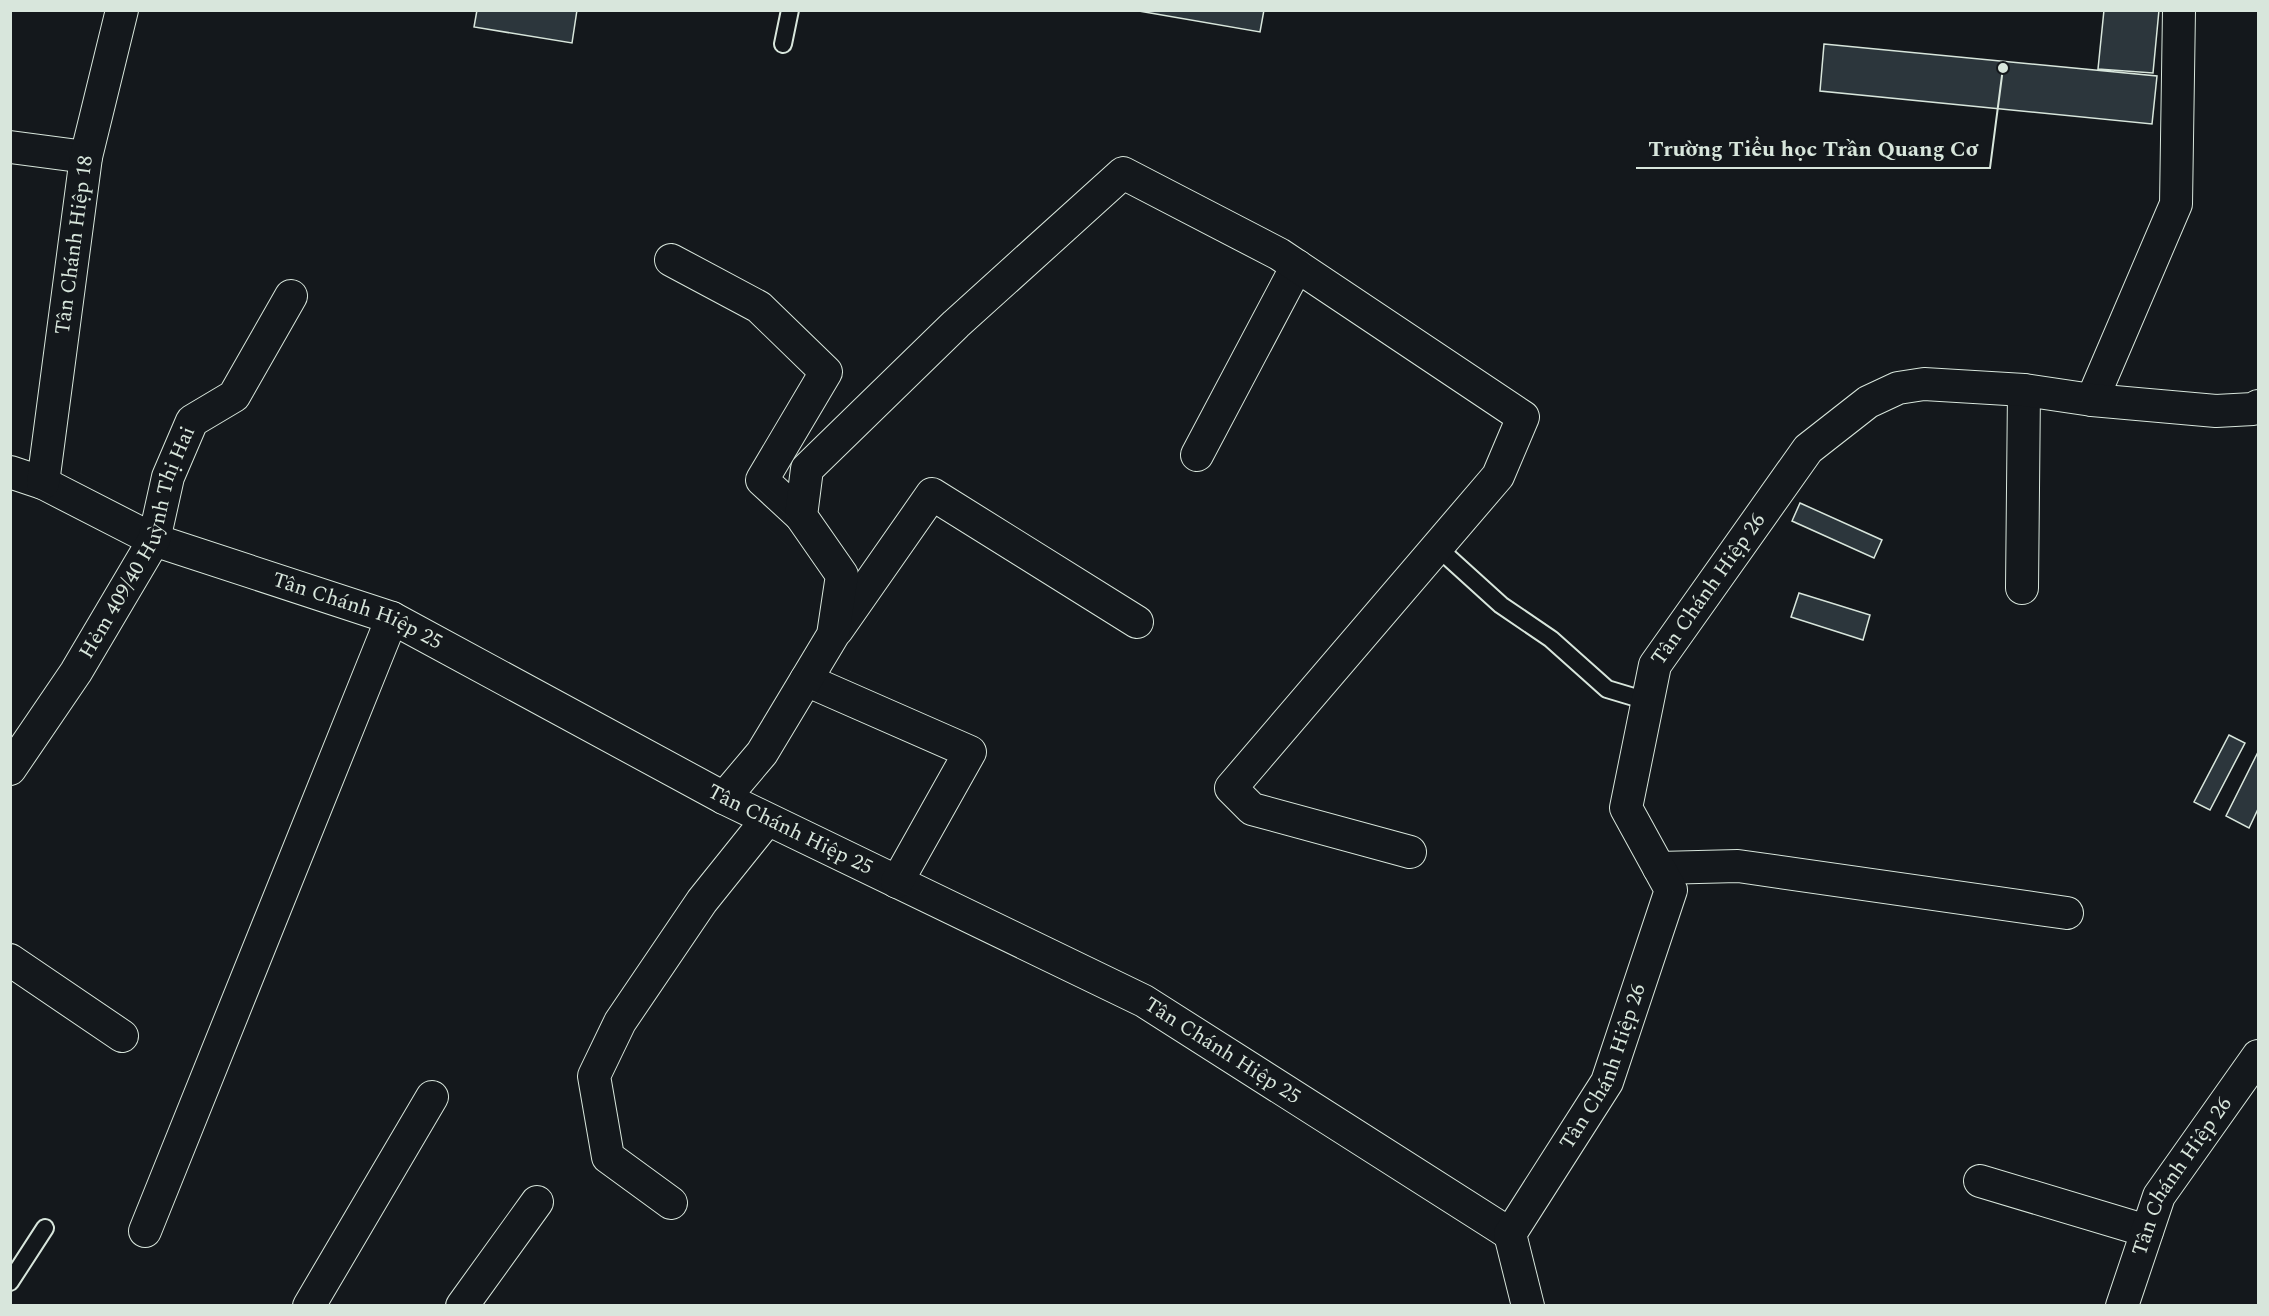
<svg xmlns="http://www.w3.org/2000/svg" width="2269" height="1316" font-family="Spectral,serif">
<style>
.building{fill:#2c363c;stroke:#d8e6dc;stroke-width:1.5}
.lines{fill:none;stroke-linecap:round;stroke-linejoin:round}
.service-casing{stroke:#d8e6dc;stroke-width:20}
.minor-casing{stroke:#d8e6dc;stroke-width:34}
.service{stroke:#14181c;stroke-width:16}
.minor{stroke:#14181c;stroke-width:32}
.labels{text-anchor:middle;dominant-baseline:central;stroke-width:4.5;stroke-linejoin:round;paint-order:stroke}
.street-label{font-size:21px;fill:#d8e6dc;stroke:#14181c}
.leader{fill:none;stroke:#d8e6dc;stroke-width:2}
.callout-dot{fill:#d8e6dc;stroke:#14181c;stroke-width:2}
.callout-label{font-size:22px;text-anchor:middle;font-weight:bold;fill:#d8e6dc;stroke:#14181c;stroke-width:4.5;stroke-linejoin:round;paint-order:stroke}
</style>
<rect width="100%" height="100%" fill="#14181c"/>
<path class="building" d="M477 10H577L572 43 474 27Z
M1133 10H1264L1260 32Z
M2104 10H2159L2153 73 2098 69Z
M1824 44 2157 76 2152 124 1820 91Z
M1800 503 1882 540 1874 558 1792 521Z
M1799 593 1870 615 1863 640 1791 617Z
M2229 735 2245 743 2210 810 2194 802Z
M2258 752V809L2249 828 2226 816Z"/>
<g class="lines">
<defs>
<path id="service" d="M783 44 790 10
M1437 547 1501 605 1551 639 1607 689 1647 701
M10 1282 45 1228"/>
<g id="minor">
<path d="M10 147 86 157"/>
<path d="M671 260 759 307 826 372 762 480 801 516"/>
<path d="M2092 400 2176 204 2179 10"/>
<path d="M1197 455 1297 266"/>
<path id="s1" d="M10 472 43 483 154 540 392 618 724 798 1144 1001 1510 1234"/>
<path id="s2" d="M43 483 86 157 122 10"/>
<path d="M2022 588 2024 390"/>
<path d="M837 630 932 494 1137 622"/>
<path d="M806 680 970 752 897 882"/>
<path id="s3" d="M10 769 76 672 154 540 168 477 192 421 234 396 291 296"/>
<path d="M724 798 762 753 833 635 842 575 801 516 807 469 956 324 1123 173 1279 254 1523 417 1498 476 1231 788 1252 809 1410 852"/>
<path d="M1659 868 1738 866 2067 913"/>
<path d="M10 960 122 1036"/>
<path d="M1980 1181 2147 1231"/>
<path d="M671 1203 608 1157 594 1076 620 1022 702 901 767 820"/>
<path d="M145 1231 392 618"/>
<path d="M309 1306 432 1097"/>
<path d="M462 1306 537 1202"/>
<path id="s4" d="M1528 1306 1510 1234 1607 1082 1671 890 1626 808 1655 665 1808 449 1868 402 1898 388 1924 384 2024 390 2092 400 2216 411 2253 409 2258 406"/>
<path id="s5" d="M2122 1306 2159 1196 2258 1056"/>
</g>
</defs>
<use href="#service" class="service-casing"/>
<use href="#minor" class="minor-casing"/>
<use href="#service" class="service"/>
<use href="#minor" class="minor"/>
</g>
<g class="labels">
<g class="street-label">
<text stroke="none"><textPath href="#s2" startOffset="240">Tân Chánh Hiệp 18</textPath></text>
<text stroke="none"><textPath href="#s3" startOffset="262">Hẻm 409/40 Huỳnh Thị Hai</textPath></text>
<text stroke="none"><textPath href="#s4" startOffset="789">Tân Chánh Hiệp 26</textPath></text>
<text stroke="none"><textPath href="#s1" startOffset="375">Tân Chánh Hiệp 25</textPath></text>
<text stroke="none"><textPath href="#s1" startOffset="861">Tân Chánh Hiệp 25</textPath></text>
<text stroke="none"><textPath href="#s1" startOffset="1347">Tân Chánh Hiệp 25</textPath></text>
<text stroke="none"><textPath href="#s4" startOffset="267">Tân Chánh Hiệp 26</textPath></text>
<text stroke="none"><textPath href="#s5" startOffset="144">Tân Chánh Hiệp 26</textPath></text>
</g>
</g>
<path class="leader" d="M2003 68L1990 168H1636"/>
<circle class="callout-dot" cx="2003" cy="68" r="6"/>
<g class="callout-label">
<text x="1813" y="156">Trường Tiểu học Trần Quang Cơ</text>
</g>
<rect width="2269" height="1316" fill="none" stroke="#d8e6dc" stroke-width="24"/>
</svg>
